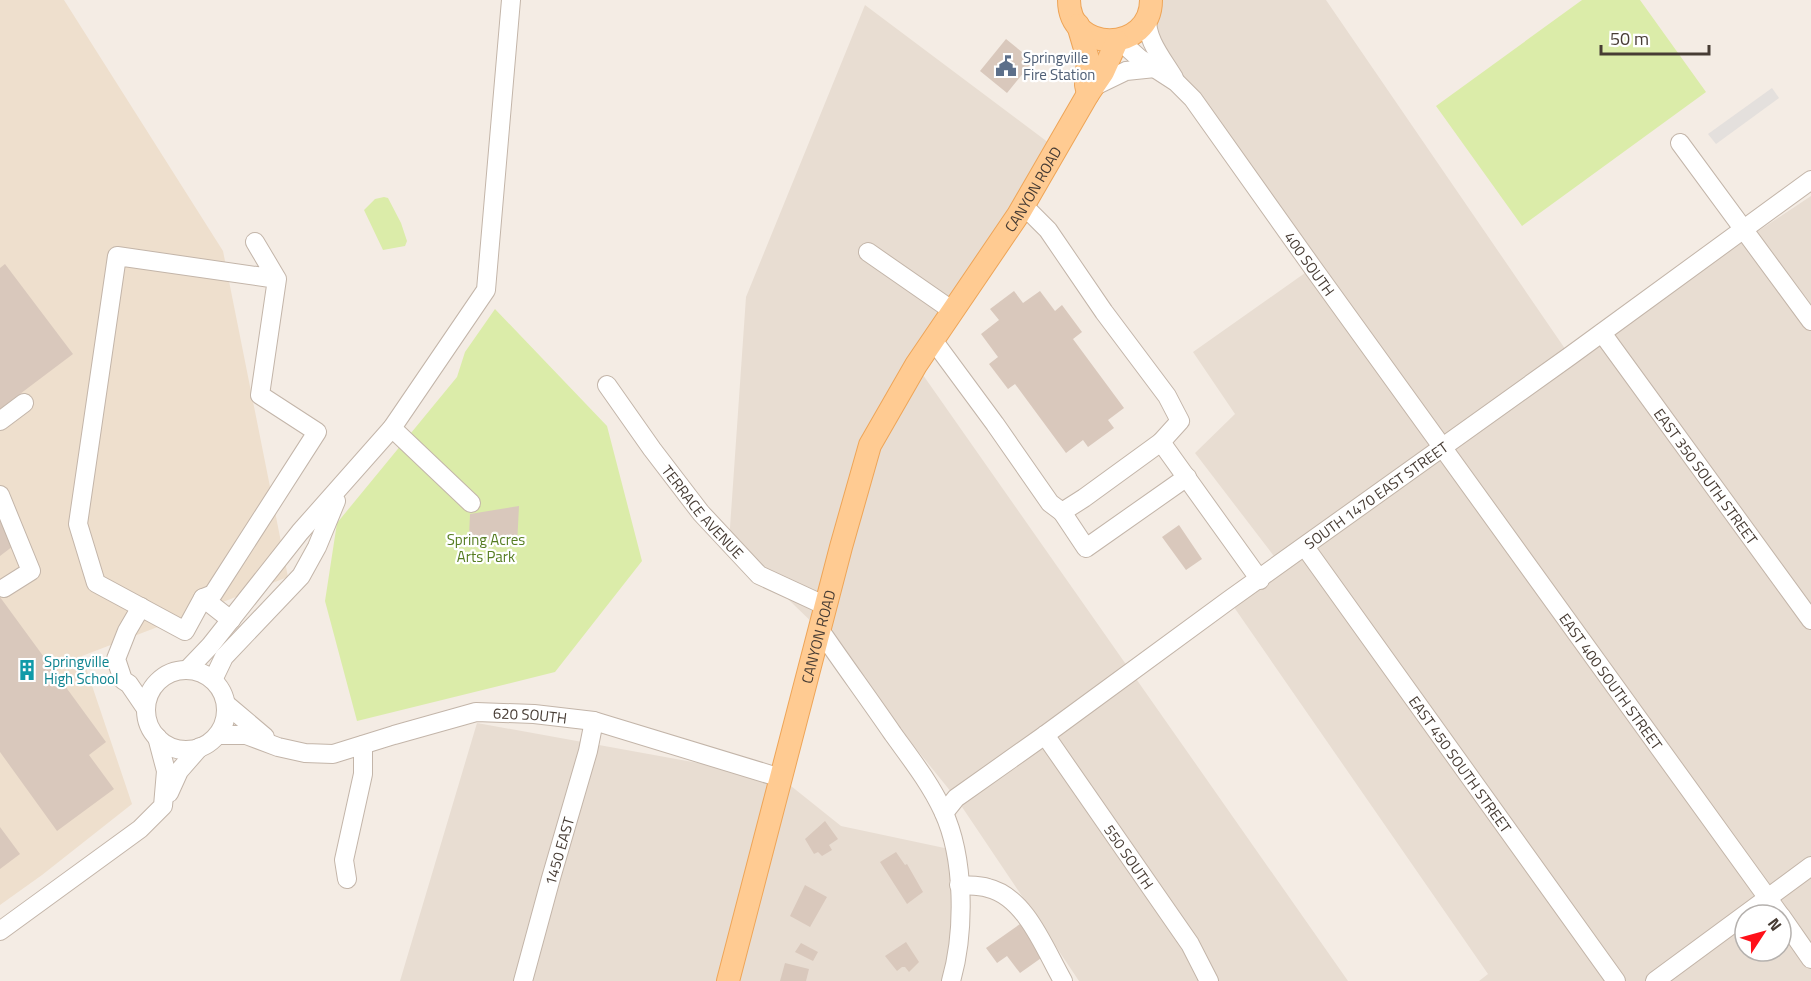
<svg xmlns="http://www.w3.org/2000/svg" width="1811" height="981" font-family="'Titillium Web',sans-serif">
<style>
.residential{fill:#e8ddd2;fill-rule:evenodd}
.education{fill:#eedfcd}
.green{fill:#dbeca9}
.parking{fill:#e4e0dd}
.building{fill:#d9c8bc}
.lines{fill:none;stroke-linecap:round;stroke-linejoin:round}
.minor-casing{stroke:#c3b5a9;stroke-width:20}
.major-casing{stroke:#eea558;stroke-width:24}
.minor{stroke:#fff;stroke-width:18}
.major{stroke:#ffcb92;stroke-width:22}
.labels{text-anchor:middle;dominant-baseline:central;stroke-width:4.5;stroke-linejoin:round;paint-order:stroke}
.service-label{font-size:15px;fill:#4e5e75;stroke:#fff;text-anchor:start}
.street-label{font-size:15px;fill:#473c34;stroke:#fff}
.park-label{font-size:15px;fill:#567d22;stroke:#fff}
.culture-label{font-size:15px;fill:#0d838f;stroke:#fff;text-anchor:start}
</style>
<rect width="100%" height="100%" fill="#f4ece4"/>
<path class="residential" d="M1153 0H1326L1570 356 1811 196V981H1479L1488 974 1229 600 1280 564 1195 453 1235 414 1193 352 1312 268 1193 99 1147 17ZM1745 915H1781V951H1745Z
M865 5 1057 149 916 365 1348 981H1079L956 798 820 630 729 542 746 297Z
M477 723 781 778 841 826 954 850 951 981H400Z"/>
<path class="education" d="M0 0H64L223 251 288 577 82 656 132 804 42 875 0 905Z"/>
<path class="green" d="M1582 0H1640L1706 92 1522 226 1436 106Z
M384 197 388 198 401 223 407 241 405 246 383 250 364 210 375 199Z
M495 309 607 426 642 561 555 672 357 721 325 601 337 523 457 377 465 352Z"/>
<path class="parking" d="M1772 88 1779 98 1716 144 1708 134Z"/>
<path class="building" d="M1006 39 1033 61 1007 93 980 71Z
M5 264 73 354 0 409V268Z
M1014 291 1023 303 1040 291 1055 311 1062 305 1082 332 1073 339 1124 408 1108 420 1114 428 1088 447 1083 440 1066 453 1015 384 1008 389 989 364 998 357 981 334 999 320 990 309Z
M519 506 517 546 469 536 470 514Z
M0 519 17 543 0 556Z
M1179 525 1202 559 1186 570 1162 537Z
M0 597 106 742 89 755 114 789 57 831 0 752Z
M825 821 838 839 829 845 832 850 822 856 818 852 814 854 805 839Z
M0 827 20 854 0 869Z
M896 852 905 865 907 864 923 892 907 904 880 862Z
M805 885 827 897 810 927 790 916Z
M1020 924 1044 956 1020 973 1007 956 997 963 986 948Z
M906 942 919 962 909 972 905 967H902L897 971 885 956Z
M801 943 818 952 813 961 795 952Z
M785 963 809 969 806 981H780Z"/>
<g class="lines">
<defs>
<g id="minor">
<path d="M1147 17C1146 40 1162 58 1174 78"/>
<path id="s1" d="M1119 40 1139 58 1176 82 1193 99 1313 268 1780 915"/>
<path d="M1095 86 1126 71 1155 68"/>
<path d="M1680 143 1811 321"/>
<path d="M1023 205 1048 230 1104 312 1167 396 1180 421 1161 442"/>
<path d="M255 242 277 279 260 395 317 432 213 594 203 598 185 631 96 583 78 524 117 256 277 279"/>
<path d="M868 252 953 311"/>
<path id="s2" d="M1602 333 1811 620"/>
<path d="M933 340 995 424 1050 503 1062 512 1084 498 1161 442 1260 580"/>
<path id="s3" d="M607 385 652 449 701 513 759 575 826 606"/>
<path d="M0 421 24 403"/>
<path d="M392 428 471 503"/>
<path d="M0 495 31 571 4 588"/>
<path d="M1062 512 1086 548 1187 477"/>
<path id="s4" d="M1305 547 1616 981"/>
<path d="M203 598 231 620"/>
<path d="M141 607 127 631 116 659 123 680 129 684 146 709"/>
<path d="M820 630C844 665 869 699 893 734 911 759 930 783 943 811 965 858 965 932 951 981"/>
<path d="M188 669 210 646 300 532 392 428 486 290 511 0"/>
<circle cx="186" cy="710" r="40"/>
<path d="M213 680 224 657 301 576 317 547 336 501"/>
<path d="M226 704 265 737"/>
<path id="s5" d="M218 735H246L278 747 305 753 333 754 394 735 476 712 534 714 594 721 781 778"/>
<path id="s6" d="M1045 735 1190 944 1209 981"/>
<path d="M169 793 179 771 200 747"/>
<path id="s7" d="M944 813 956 798 1045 735 1229 600 1570 356 1811 180"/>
<path d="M347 879 344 860 363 774V745"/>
<path d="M959 885C968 886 979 885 988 888 1026 897 1045 950 1063 981"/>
<path d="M1781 916 1811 959"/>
<path d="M0 931 140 829 163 806 166 771 157 737"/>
<path id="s8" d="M523 981 551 878 588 751 594 721"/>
<path d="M1655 981 1811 866"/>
</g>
<g id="major">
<path d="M1069 0C1069 54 1151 53 1151 0"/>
<path d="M1078 25 1088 59 1086 85 1088 94"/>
<path id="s9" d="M728 981 841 547 870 445 916 365 1018 215 1088 94 1103 72 1117 41"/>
</g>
</defs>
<use href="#minor" class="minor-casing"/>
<use href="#major" class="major-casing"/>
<use href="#minor" class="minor"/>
<use href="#major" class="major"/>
</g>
<defs>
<symbol id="civic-bare" viewBox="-9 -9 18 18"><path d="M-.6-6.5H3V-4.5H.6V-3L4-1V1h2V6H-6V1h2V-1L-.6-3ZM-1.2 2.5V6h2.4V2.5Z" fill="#5c6f8a" stroke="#fff" stroke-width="2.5" paint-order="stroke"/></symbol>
<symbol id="building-bare" viewBox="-9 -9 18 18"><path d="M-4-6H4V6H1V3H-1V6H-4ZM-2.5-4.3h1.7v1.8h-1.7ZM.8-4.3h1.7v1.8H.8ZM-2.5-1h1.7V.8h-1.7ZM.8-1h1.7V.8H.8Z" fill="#0f9aa8" stroke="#fff" stroke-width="2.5" paint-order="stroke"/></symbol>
</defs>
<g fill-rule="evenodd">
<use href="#civic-bare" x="991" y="51" width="30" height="30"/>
<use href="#building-bare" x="12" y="655" width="30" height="30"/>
</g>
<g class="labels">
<g class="service-label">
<text x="1023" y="57">Springville<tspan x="1023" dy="17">Fire Station</tspan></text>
</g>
<g class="street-label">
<text stroke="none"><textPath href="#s9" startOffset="858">CANYON ROAD</textPath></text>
<text stroke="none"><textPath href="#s1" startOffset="297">400 SOUTH</textPath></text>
<text stroke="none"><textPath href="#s2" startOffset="177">EAST 350 SOUTH STREET</textPath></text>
<text stroke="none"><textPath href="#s7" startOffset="537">SOUTH 1470 EAST STREET</textPath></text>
<text stroke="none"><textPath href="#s3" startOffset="159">TERRACE AVENUE</textPath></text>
<text stroke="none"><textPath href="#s9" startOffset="356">CANYON ROAD</textPath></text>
<text stroke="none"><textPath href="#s1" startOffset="812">EAST 400 SOUTH STREET</textPath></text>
<text stroke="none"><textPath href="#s5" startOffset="321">620 SOUTH</textPath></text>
<text stroke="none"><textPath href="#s4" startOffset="267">EAST 450 SOUTH STREET</textPath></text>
<text stroke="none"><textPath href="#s8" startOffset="135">1450 EAST</textPath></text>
<text stroke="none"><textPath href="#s6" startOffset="148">550 SOUTH</textPath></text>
</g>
<g class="park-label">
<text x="486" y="539">Spring Acres<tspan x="486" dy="17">Arts Park</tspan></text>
</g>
<g class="culture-label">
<text x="44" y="661">Springville<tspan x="44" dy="17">High School</tspan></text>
</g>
</g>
<g transform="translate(1763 933) rotate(54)"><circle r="28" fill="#ffffff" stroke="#b5b1ae" stroke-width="1.5"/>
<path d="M0-4.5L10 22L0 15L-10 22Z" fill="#ff1019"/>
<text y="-9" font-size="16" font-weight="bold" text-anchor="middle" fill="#473c34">N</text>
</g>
<path d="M1601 45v9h108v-9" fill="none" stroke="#473c34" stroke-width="3"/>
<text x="1610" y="45" font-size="18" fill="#473c34" stroke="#ffffff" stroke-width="4.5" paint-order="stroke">50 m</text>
</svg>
